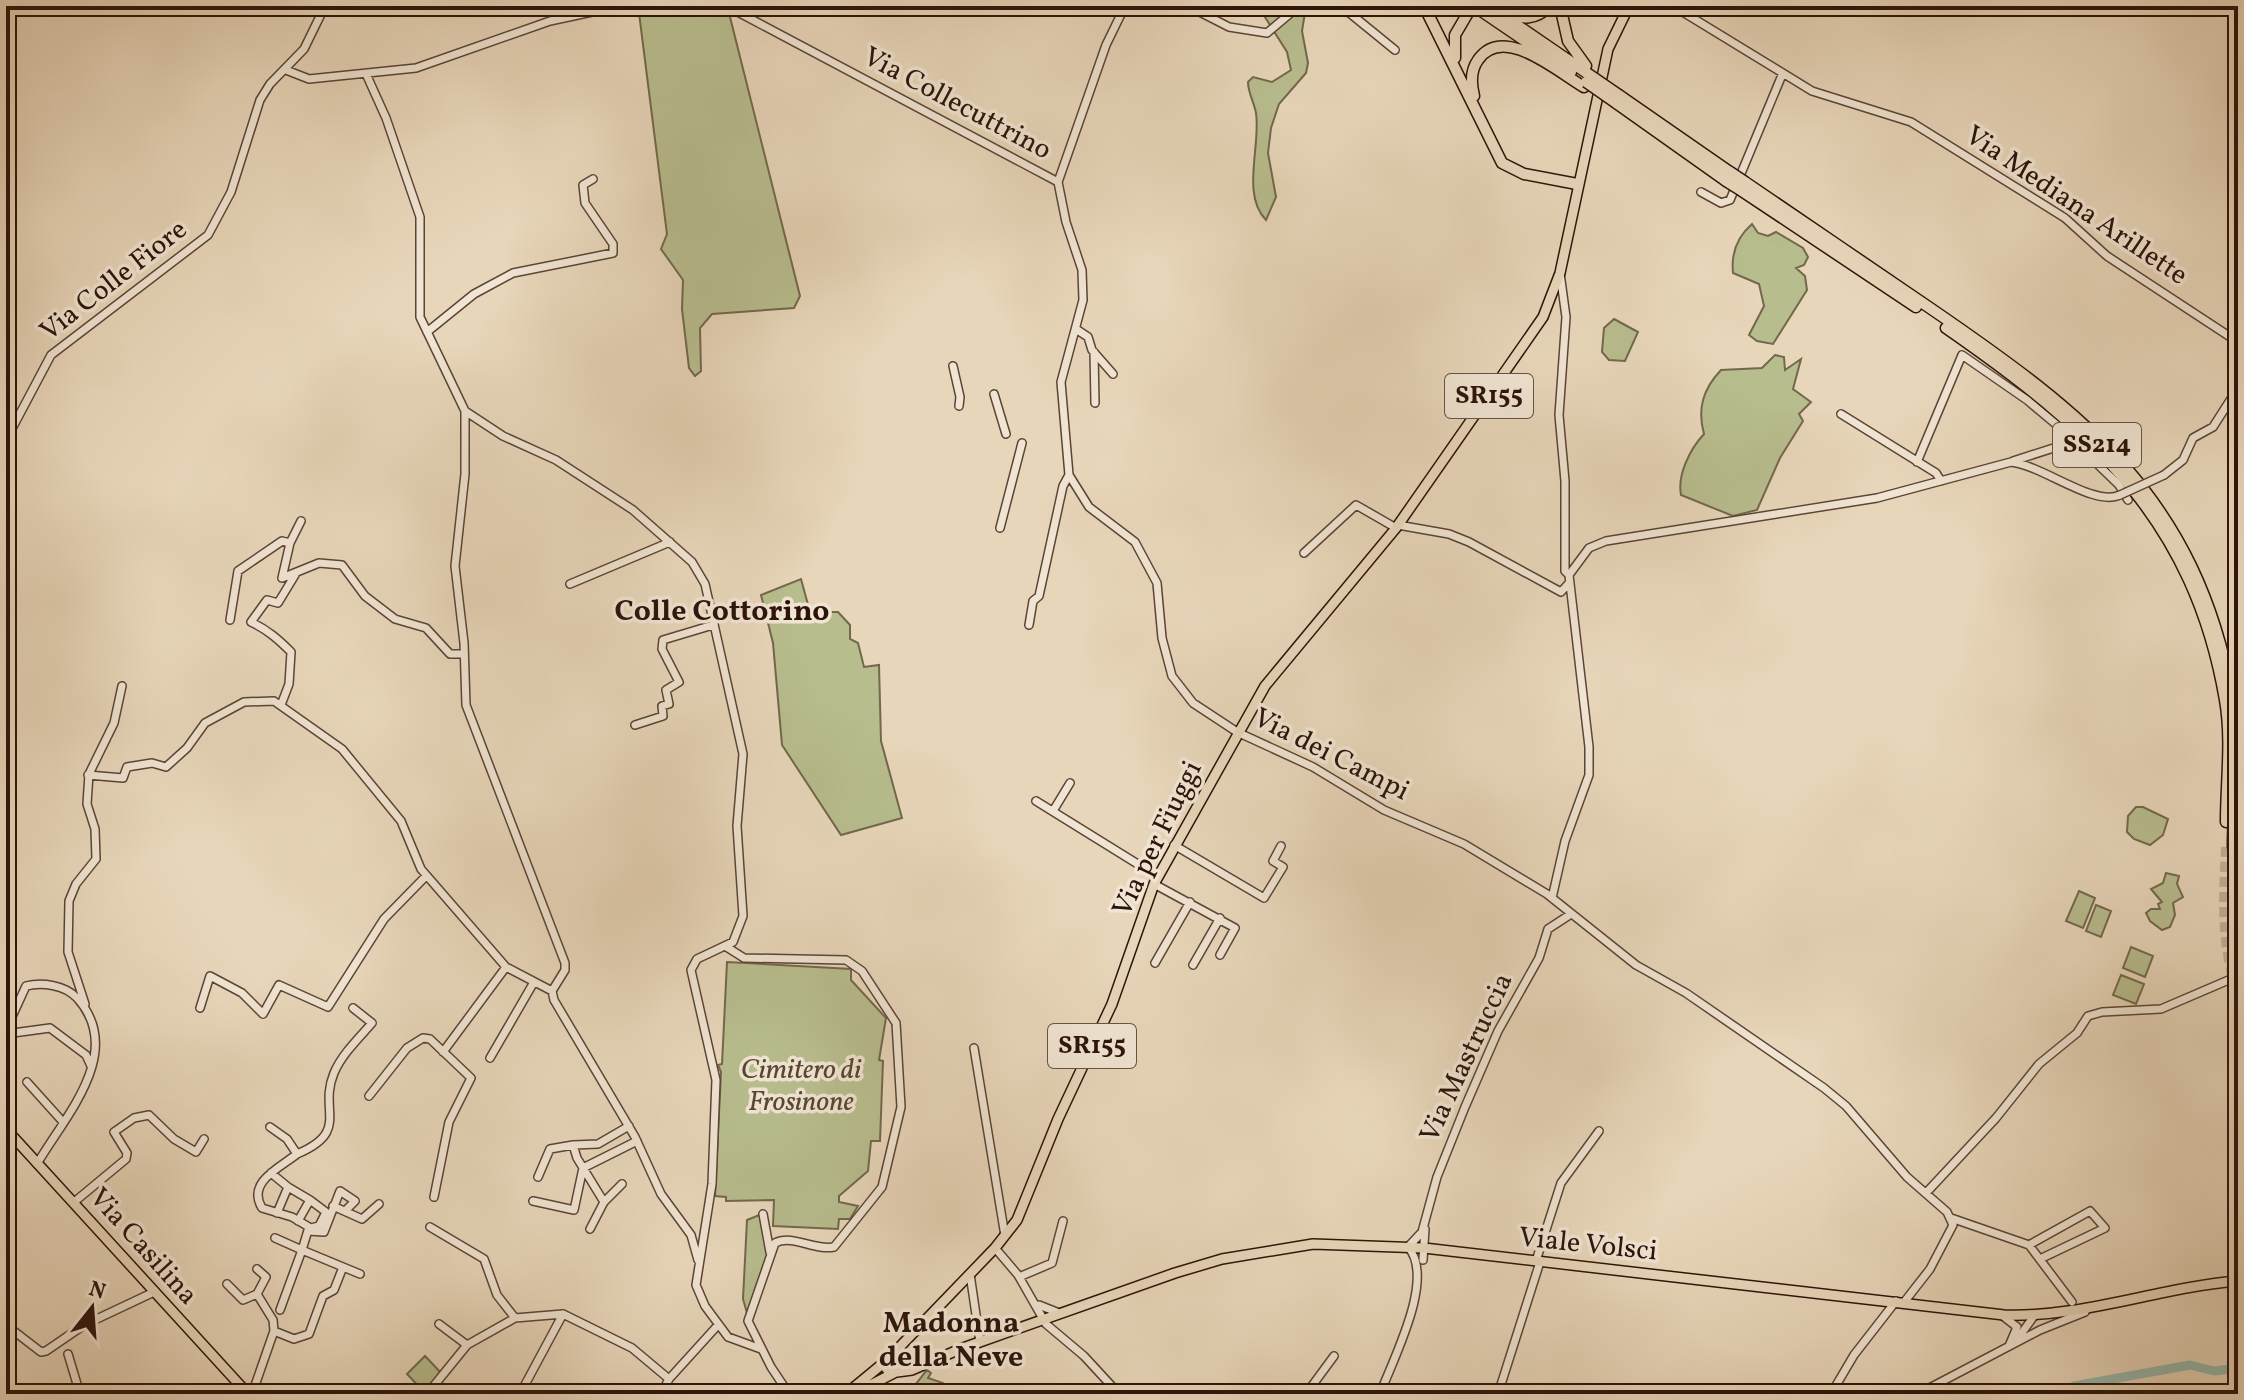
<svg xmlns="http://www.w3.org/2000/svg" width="2244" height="1400" font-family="Vollkorn,serif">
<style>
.green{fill:#b8bd8e;stroke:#72684c;stroke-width:2}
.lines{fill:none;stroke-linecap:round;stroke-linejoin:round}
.river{stroke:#97b9af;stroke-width:9}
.highway-tunnel{stroke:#c2af97;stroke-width:10;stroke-dasharray:10 5;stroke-linecap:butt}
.minor-casing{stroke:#5b4436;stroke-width:10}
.major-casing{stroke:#2c130a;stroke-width:12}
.highway-casing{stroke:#2c130a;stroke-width:13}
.minor{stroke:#f0e4d2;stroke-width:7}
.major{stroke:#e8d6ba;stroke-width:9}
.highway{stroke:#e8d6ba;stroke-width:10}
.minor-bridge-casing{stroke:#5b4436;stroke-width:10;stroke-linecap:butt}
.highway-bridge-casing{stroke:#2c130a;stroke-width:13;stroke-linecap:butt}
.minor-bridge{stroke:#f0e4d2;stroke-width:7}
.highway-bridge{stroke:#e8d6ba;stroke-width:10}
.labels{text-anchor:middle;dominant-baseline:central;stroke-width:7;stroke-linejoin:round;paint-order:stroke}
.shield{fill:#f0e4d2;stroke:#675246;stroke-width:2}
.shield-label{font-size:26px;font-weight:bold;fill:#2c130a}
.street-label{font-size:28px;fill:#2c130a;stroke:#f0e4d2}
.park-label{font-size:28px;font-style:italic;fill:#564632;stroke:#f0e4d2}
.neighbourhood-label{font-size:30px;font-weight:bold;fill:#2c130a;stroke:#f0e4d2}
</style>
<rect width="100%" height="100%" fill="#e8d6ba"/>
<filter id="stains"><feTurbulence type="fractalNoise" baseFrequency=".0025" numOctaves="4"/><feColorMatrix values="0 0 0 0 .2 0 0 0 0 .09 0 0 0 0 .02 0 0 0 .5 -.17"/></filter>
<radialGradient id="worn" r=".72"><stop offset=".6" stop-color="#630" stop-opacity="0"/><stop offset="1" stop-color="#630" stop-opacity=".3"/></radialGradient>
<path class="green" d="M1258 6H1306L1302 31 1308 63 1306 73 1279 104 1271 128 1268 153 1276 197 1266 220C1241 195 1261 145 1256 113 1254 102 1248 93 1248 82L1253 77 1272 82 1291 70 1287 52Z
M703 12 729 13 800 296 794 308 712 314 700 328 701 371 695 376 689 368 682 309 683 280 661 249 667 234 639 13Z
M1752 224 1758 233 1768 236 1776 232 1803 248 1808 257 1804 265 1796 268 1805 276 1807 290 1773 344 1757 341 1749 335 1764 306 1759 284 1733 273C1731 254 1737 237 1752 224Z
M1614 319 1638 332 1625 361 1609 360 1602 352 1604 328Z
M1775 355 1784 357 1785 370 1801 359 1793 389 1811 402 1799 414 1803 421 1780 458 1757 510 1733 516 1681 495C1677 475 1690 449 1704 434 1697 409 1703 389 1721 370L1762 368Z
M801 579 810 612H838L850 625V639L858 643 864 667 879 665 881 741 902 818 841 835 782 745 773 643 761 595Z
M2136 807H2143L2168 819 2163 835 2150 845 2134 839 2127 832 2128 816Z
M2166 873 2179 876 2177 884 2183 897 2173 903 2175 915 2170 927 2162 930 2150 921 2146 913 2151 909H2160L2158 904 2162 902 2151 889 2163 883Z
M2079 891 2095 898 2083 928 2066 921Z
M2096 905 2111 911 2101 937 2086 931Z
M2131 947 2153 956 2145 977 2123 968Z
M727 962 851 969V980L886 1018 879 1060 883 1061 880 1141H871L868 1171 839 1196V1202L858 1206 850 1219H839L838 1229 773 1226 774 1200 726 1201V1197L715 1196 721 1072 718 1065 722 1064Z
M2121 975 2144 984 2136 1004 2113 995Z
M762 1214 768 1252 747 1313 743 1299 747 1220Z
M425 1356 443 1375 424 1392 407 1374Z
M927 1370 931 1373 928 1378 943 1383 949 1394H908Z"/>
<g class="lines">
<path class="river" d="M2064 1394 2074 1386 2190 1365 2214 1371 2238 1368"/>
<path class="highway-tunnel" d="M2226 847C2224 894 2220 946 2238 991
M2233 847V913L2238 949"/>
<defs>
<path id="minor" d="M1188 6 1229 27 1267 33 1299 6
M1341 6 1395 50
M1673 6 1812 91 1911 122 2065 218 2107 256 2238 342
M286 70 309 79 416 68 550 21 620 6 734 10 1058 182
M367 76 386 118 420 217V317L465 411
M1058 182 1066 222 1082 270 1083 300 1061 382 1069 475 1089 507 1135 542 1157 583 1162 638 1172 676 1193 703 1237 732 1313 767 1384 810 1464 844 1547 894 1636 965 1686 993 1824 1088 1846 1106 1907 1177 1947 1212 1953 1225 1930 1269 1905 1301
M1058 182 1106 45 1125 6
M1701 192 1721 203 1730 200 1782 75
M1560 273 1566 317 1559 415 1565 481V571L1569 575
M1076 329 1088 337 1092 350 1113 374
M427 332 474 294 513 273 613 253V244L585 203 583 185 593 179
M1094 352 1095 403
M953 366 960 397 959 406
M994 394 1006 434
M1841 414 1936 473 1941 481
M6 440 51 355 208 235 231 192 260 100 270 84 304 49 325 6
M2013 461 2069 443
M1917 462 1962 355 2027 400 2064 431 2070 445 2092 459 2119 485 2128 500
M2164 475 2183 460 2193 438 2213 427 2238 388
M301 521 290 543 282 578 319 563 342 565 365 596 395 619 426 628 450 654H464
M1398 525 1449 534 1469 542 1561 592 1569 583
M1000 528 1022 443
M1304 553 1356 505 1396 528
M570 584 670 542
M230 620 238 571 282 541 290 543
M1029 625 1033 601 1039 596 1063 486 1069 475
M281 705 289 684 291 652C279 640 268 630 251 622L267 600 278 603 295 575
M635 725 663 716 662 706 669 704 666 690 679 682 662 649 663 640 713 625
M88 775 123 778 127 767 152 763 166 767 187 748 205 723 244 702 274 701 342 749 401 821 421 869 506 967 552 991
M1036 801 1157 876
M1053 811 1070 783
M1174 845 1264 898 1283 867 1273 861 1281 846
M1154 884 1235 928 1220 955
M1552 898 1565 841 1589 775V747L1569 575 1589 548 1606 541 1877 498 2011 462C2044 466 2094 507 2120 495
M725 946 744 958 846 960 862 971 896 1023 901 1107 882 1187 834 1247C814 1251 793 1234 775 1243L748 1321 771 1367 789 1394
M1155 963 1190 902
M1193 965 1220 918
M85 1004 68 952 69 901 76 884 96 859 95 829 87 804 89 774 114 723 122 686
M200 1008 210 976 242 993 263 1014 279 985 328 1007 384 919 426 876
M974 1048 1005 1236
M443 1052 506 967
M490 1058 534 982
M27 1082 63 1122
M369 1096 407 1048 423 1038 430 1039 471 1078 449 1122 434 1197
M297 1154C351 1131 318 1111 334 1073 342 1054 359 1038 372 1023L353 1008
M37 1164C65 1116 126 1052 77 998 65 985 42 982 26 986L10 1021 13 1033 50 1028 86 1055 91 1066
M271 1173 288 1187 277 1213
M538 1177 550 1149 573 1145
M288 1187 310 1200 298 1221
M1926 1193 1996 1118 2039 1064 2077 1033 2088 1016 2102 1012 2161 1009 2238 976
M310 1200 326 1212 319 1226 311 1228
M533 1201 574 1210 583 1168 637 1141
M604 1202 622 1184
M73 1203 126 1159 127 1153 114 1132 134 1118 149 1115 174 1139 196 1152 204 1139
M333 1206 362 1219 379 1204
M763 1214 770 1252
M1951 1218 2029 1245 2072 1302
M430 1227 484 1259 497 1295 515 1318
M590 1229 604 1202 577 1158 573 1145 598 1144 629 1126
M308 1231 324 1232 340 1191 355 1201 346 1210
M275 1238 302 1250 280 1310
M2029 1245 2090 1211 2105 1228 2042 1258
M995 1248 1018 1275 1046 1324 1084 1356 1119 1394
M698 1260 691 1235 661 1194 635 1137 554 1000 552 991 565 970V963L466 705 464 643 455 566 465 474V411L503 436 556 460 633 510 692 562 705 584 743 754 737 826 743 916 733 942 697 959 691 970 716 1080 712 1184 696 1285 705 1306 728 1337 761 1349
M1423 1260 1425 1229
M1536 1261 1561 1183 1599 1131
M343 1267 360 1274
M257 1269 266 1277 257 1294 273 1320 274 1331
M970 1274 980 1342
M1019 1277 1052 1263 1063 1221
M227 1284 243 1300 257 1294
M1039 1305 1059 1313
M2003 1316 2017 1327 2009 1346
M6 1325 41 1352 46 1351 84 1325 154 1292
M2016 1341 2034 1316
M467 1345 515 1318 563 1314 632 1348 669 1379 718 1325
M68 1354 80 1394
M428 1393 467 1345 439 1324
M252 1394 274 1331 294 1339 309 1334 323 1296 334 1290 343 1267 302 1250 309 1227 292 1217 262 1208C246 1182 281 1167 297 1154L287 1139 270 1127
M520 1394 563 1314
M661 1394 669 1379
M1306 1394 1334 1356
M1380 1394C1393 1359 1436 1278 1408 1247L1422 1232 1437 1177 1465 1107 1498 1031 1539 958 1548 929 1571 914
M1498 1394 1540 1262
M1831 1394 1854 1355 1896 1301
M1918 1394 2040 1330 2085 1312"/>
<path id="major" d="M6 1129 248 1394
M885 1364a8 8 0 1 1 16 0a8 8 0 1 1-16 0Z
M890 1357 995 1248 1017 1220 1058 1119 1112 1004 1154 884 1265 686 1396 528 1543 317 1560 273 1608 49 1629 6
M897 1372 912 1370 960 1349 1175 1273 1222 1259 1313 1244 1424 1248 2004 1315C2083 1318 2160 1287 2238 1281
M857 1392 894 1373
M846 1394 886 1361"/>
<path id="highway" d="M1424 6 1502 163 1524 174 1577 184
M1474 6 1571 72
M1489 6 1587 73
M1560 6 1568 41 1586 66
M1505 12C1522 20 1536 20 1550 6
M1455 58V35L1472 6
M1619 95 1730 172
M1474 96C1471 84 1470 71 1478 60 1503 23 1558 72 1584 87
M1616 103 1726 181
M1745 182C1807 224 1868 266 1930 308 2086 415 2196 498 2232 696 2241 741 2233 800 2233 847
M1742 191 1916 307
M1946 328C2090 428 2194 518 2225 700 2232 740 2226 782 2226 822"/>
</defs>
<use href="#minor" class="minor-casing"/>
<use href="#major" class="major-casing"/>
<use href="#highway" class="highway-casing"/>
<use href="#minor" class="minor"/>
<use href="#major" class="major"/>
<use href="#highway" class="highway"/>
<defs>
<path id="minor-bridge" d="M2120 495 2164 475"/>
<path id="highway-bridge" d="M1587 73 1619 95
M1586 82 1616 103
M1730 172 1745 182
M1726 181 1742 191"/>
</defs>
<use href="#minor-bridge" class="minor-bridge-casing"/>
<use href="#highway-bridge" class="highway-bridge-casing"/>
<use href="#minor-bridge" class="minor-bridge"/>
<use href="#highway-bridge" class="highway-bridge"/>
</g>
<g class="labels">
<g class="shield">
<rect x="1445" y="374" width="88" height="44" rx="6"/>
<rect x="2053" y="423" width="88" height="44" rx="6"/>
<rect x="1048" y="1024" width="88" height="44" rx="6"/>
</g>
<g class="shield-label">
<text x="1489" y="396">SR155</text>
<text x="2097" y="445">SS214</text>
<text x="1092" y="1046">SR155</text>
</g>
<g class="street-label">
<text transform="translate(957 104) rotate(28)">Via Collecuttrino</text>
<text transform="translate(2076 206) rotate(34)">Via Mediana Arillette</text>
<text transform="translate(114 281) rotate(-38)">Via Colle Fiore</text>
<text transform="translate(1331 755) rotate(27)">Via dei Campi</text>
<text transform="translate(1158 839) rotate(-64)">Via per Fiuggi</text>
<text transform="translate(1467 1058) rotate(-65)">Via Mastruccia</text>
<text transform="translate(1588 1245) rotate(6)">Viale Volsci</text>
<text transform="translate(143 1247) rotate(48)">Via Casilina</text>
</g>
<g class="park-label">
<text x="801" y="1070">Cimitero di<tspan x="801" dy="32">Frosinone</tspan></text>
</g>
<g class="neighbourhood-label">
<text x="722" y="612">Colle Cottorino</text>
<text x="951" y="1324">Madonna<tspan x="951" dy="34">della Neve</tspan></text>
</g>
</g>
<rect width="2244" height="1400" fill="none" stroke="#e8d6ba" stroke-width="32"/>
<rect x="8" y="8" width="2228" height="1384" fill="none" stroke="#2c130a" stroke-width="4"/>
<rect x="16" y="16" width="2212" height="1368" fill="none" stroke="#2c130a" stroke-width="2"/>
<g transform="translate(92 1308) rotate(17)" stroke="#f0e4d2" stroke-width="6" paint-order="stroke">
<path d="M0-6L14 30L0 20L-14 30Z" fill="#2c130a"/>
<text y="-12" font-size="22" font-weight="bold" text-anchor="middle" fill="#2c130a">N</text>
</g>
<rect width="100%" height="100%" filter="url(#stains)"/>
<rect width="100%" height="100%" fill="url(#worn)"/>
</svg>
